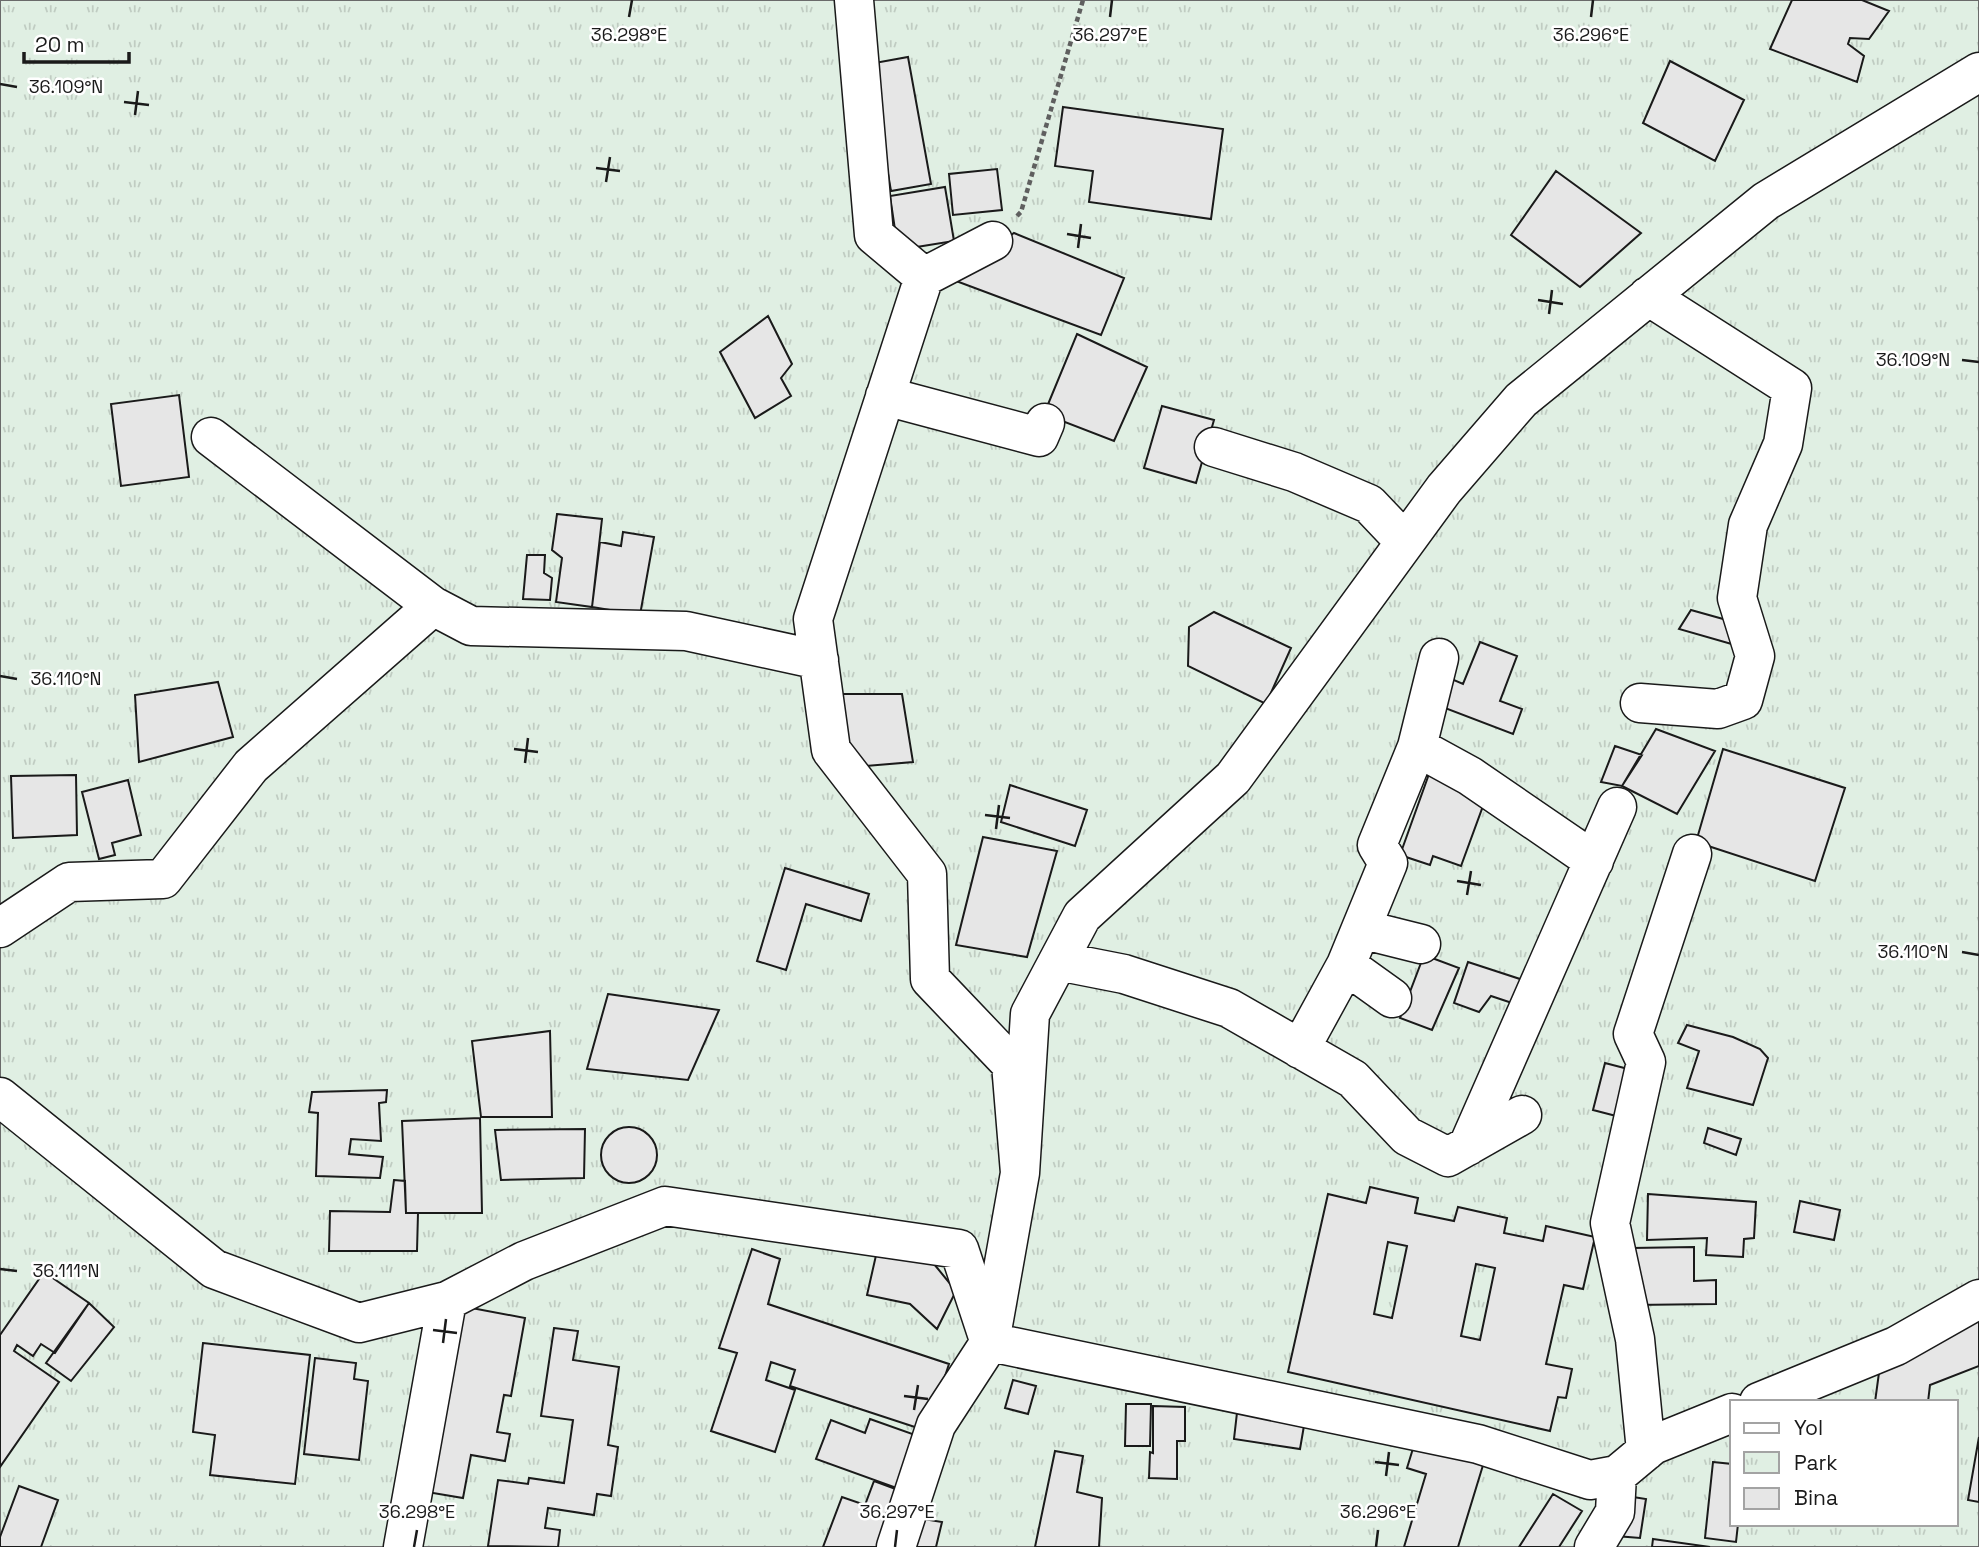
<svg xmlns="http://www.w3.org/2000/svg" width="1979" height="1547" font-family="'Space Grotesk',sans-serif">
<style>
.park{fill:url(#park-tufts);stroke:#6a6a6a;stroke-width:2;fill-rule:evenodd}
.building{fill:#e6e6e6;stroke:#1a1a1a;stroke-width:2;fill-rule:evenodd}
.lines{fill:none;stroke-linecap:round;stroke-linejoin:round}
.minor-casing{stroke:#1a1a1a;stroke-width:41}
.path{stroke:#5f5f5f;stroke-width:4.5;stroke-dasharray:5 3.5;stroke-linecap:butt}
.minor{stroke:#fff;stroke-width:38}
.ticks{fill:none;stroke:#1a1a1a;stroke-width:2.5}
.ticks-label{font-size:18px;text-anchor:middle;fill:#1a1a1a;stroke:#fff;stroke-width:5;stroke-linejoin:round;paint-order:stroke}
</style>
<defs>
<pattern id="park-tufts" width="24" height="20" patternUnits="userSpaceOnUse" patternTransform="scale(1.75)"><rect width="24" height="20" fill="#e0efe3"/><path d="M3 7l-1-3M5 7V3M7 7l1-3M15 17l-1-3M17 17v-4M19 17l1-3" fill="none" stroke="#c0ccc2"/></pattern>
</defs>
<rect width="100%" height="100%" fill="#fff"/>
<path class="park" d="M0 0H1979V1547H0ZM1732 1402H1956V1524H1732Z"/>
<path class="building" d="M1792 0H1862L1889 11 1869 39 1850 38 1848 44 1864 56 1857 82 1770 49Z
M908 57 931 184 891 191 869 64Z
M1670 61 1744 100 1715 161 1643 123Z
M1063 107 1223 129 1211 219 1089 202 1093 171 1055 166Z
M997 169 1002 210 953 215 949 174Z
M1556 171 1641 233 1580 287 1511 235Z
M945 187 954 241 898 250 890 196Z
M1014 233 1124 278 1101 335 948 278Z
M768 316 792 364 781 378 791 396 755 418 720 352Z
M1077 334 1147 367 1114 441 1044 414Z
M179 395 189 477 121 486 111 404Z
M1162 406 1214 420 1196 483 1144 468Z
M557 514 602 519 592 607 556 602 562 558 552 550Z
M623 532 654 537 640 615 592 607 600 542 621 546Z
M527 555H545L544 573 552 578 550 600 523 599Z
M1691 610 1741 624 1735 645 1679 629Z
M1214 612 1291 648 1266 704 1188 666 1189 627Z
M1480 642 1517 656 1500 701 1522 709 1513 734 1437 705 1447 677 1463 684Z
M218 682 233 737 139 762 135 695Z
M830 694H902L913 762 854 767Z
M1656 729 1715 751 1677 814 1622 786Z
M1615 746 1642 755 1622 786 1601 782Z
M1723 749 1845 788 1815 881 1696 842Z
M1429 774 1487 795 1461 866 1433 856 1430 865 1400 855Z
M76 775 77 835 13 838 11 776Z
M128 780 141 835 112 843 115 855 99 859 82 792Z
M1010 785 1087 810 1075 846 1001 822Z
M983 837 1057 851 1027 957 956 945Z
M785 868 869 894 861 921 806 904 786 970 757 961Z
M1424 955 1459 968 1432 1030 1400 1018Z
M1468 962 1523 980 1515 1004 1491 996 1479 1012 1454 1003Z
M608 994 719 1010 688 1080 587 1069Z
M1687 1025 1733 1037 1760 1049 1768 1058 1753 1105 1687 1088 1699 1051 1678 1043Z
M550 1031 552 1117H481L472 1041Z
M1605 1063 1632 1070 1620 1117 1593 1110Z
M387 1090 386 1102 379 1103 381 1141 351 1139 349 1154 383 1157 380 1178 316 1176 318 1113 309 1112 312 1092Z
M480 1118 482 1213H406L402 1121Z
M601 1155a28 28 0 1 1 56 0a28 28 0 1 1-56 0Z
M1708 1128 1741 1139 1736 1155 1704 1143Z
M585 1129 584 1178 501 1180 495 1130Z
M394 1180 405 1181 406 1213H418L417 1251H329L330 1211 390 1212Z
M1370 1187 1418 1198 1415 1213 1454 1221 1458 1207 1507 1218 1504 1233 1543 1241 1546 1226 1595 1237 1583 1289 1564 1285 1546 1364 1572 1369 1566 1398 1558 1397 1550 1431 1288 1372 1328 1194 1366 1203ZM1388 1242 1407 1246 1392 1318 1374 1314ZM1476 1264 1495 1268 1480 1340 1461 1336Z
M1648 1194 1756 1202 1754 1238 1744 1239 1743 1257 1706 1255 1707 1238 1647 1240Z
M1800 1201 1840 1210 1834 1240 1794 1232Z
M1694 1247V1281L1716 1280V1304L1633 1305 1632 1248Z
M752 1249 780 1259 768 1304 949 1364 927 1431 790 1386 795 1370 771 1362 766 1380 795 1390 775 1452 711 1431 737 1353 719 1348Z
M877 1251 934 1264 956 1291 937 1329 910 1304 867 1295Z
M44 1272 89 1303 55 1353 41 1344 33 1356 17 1345 14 1351 59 1382 0 1467V1335Z
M89 1303 114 1327 71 1381 46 1363Z
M461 1306 525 1318 511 1396 504 1395 497 1432 510 1434 505 1461 471 1455 463 1498 427 1492Z
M1979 1316V1366L1930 1385 1928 1402H1875L1881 1358Z
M554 1328 578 1331 573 1360 619 1367 608 1445 618 1447 611 1496 597 1494 594 1515 548 1508 545 1528 560 1530 558 1547 488 1546 498 1480 528 1484 529 1478 564 1483 573 1420 541 1416Z
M203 1343 310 1355 295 1484 210 1475 215 1435 193 1432Z
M315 1358 356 1363 354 1379 368 1381 359 1460 304 1454Z
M1013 1380 1036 1386 1028 1414 1005 1408Z
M1126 1404H1151L1150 1446H1125Z
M1238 1404 1306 1414 1300 1449 1234 1439Z
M1153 1406 1185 1407V1441H1177V1479L1149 1478 1150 1452 1153 1453Z
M870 1419 921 1437 902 1490 816 1459 831 1420 865 1433Z
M1979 1437V1502L1968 1500Z
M1415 1442 1484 1462 1458 1547H1404L1426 1474 1407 1468Z
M1055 1451 1083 1456 1077 1492 1102 1498 1099 1547H1035Z
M1713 1462 1732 1464V1524H1738L1736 1542 1705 1538Z
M874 1481 901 1491 880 1547H823L842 1497 865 1505Z
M19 1486 58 1500 41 1547H0V1537Z
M1553 1494 1582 1511 1559 1547H1519Z
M1633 1497 1646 1499 1640 1538 1616 1536Z
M905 1516 942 1522 936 1547H896Z
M1653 1539 1710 1547H1652Z"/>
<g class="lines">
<defs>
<path id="minor" d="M854 0 874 235 924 277
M885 396 1039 437 1045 423
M1214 447 1294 472 1369 504 1405 542
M433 606 471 626 686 631 819 660
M1640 703 1718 709 1743 700 1755 656 1737 598 1748 525 1783 444 1792 388 1648 296
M1417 747 1470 776 1594 861
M0 928 69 882 163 879 251 766 433 606 211 437
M1361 929 1421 944
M1058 961 1124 974 1229 1008 1353 1079 1407 1136 1448 1157 1522 1115
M1346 965 1388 863 1377 845 1417 747 1439 658
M1300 1049 1346 965 1392 998
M0 1097 214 1269 359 1323 447 1301 524 1261 665 1206 959 1249 988 1337
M1468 1146 1617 807
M1020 1173 1030 1014 1082 916 1233 778 1444 489 1521 400 1766 201 1979 72
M990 1342 1020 1173 1011 1064 930 979 927 874 831 750 813 619 924 277 993 241
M1759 1402 1896 1346 1979 1299
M1646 1451 1635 1339 1610 1223 1646 1062 1633 1034 1692 854
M403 1547 447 1301
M896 1547 936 1425 990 1342 1478 1444 1590 1480 1617 1475 1653 1445 1732 1413
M1594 1547 1615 1512 1617 1475"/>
</defs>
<use href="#minor" class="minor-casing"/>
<path class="path" d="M1017 216 1021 212 1083 0"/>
<use href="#minor" class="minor"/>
</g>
<path class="ticks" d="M629 17 632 0M1110 17 1112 0M1591 17 1593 0M0 84 17 87M124 102 149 105M135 115 138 91M596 168 620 171M606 182 610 157M1067 234 1091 238M1078 248 1081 224M1538 300 1563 304M1549 314 1552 290M1962 360 1979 362M0 676 17 679M514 749 538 752M525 763 528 738M985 815 1010 818M996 829 999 805M1457 881 1481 885M1467 895 1471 871M1962 952 1979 955M0 1269 17 1271M433 1330 457 1333M443 1343 446 1319M904 1396 928 1399M914 1410 918 1385M1375 1462 1399 1465M1386 1476 1389 1452M414 1547 417 1530M895 1547 897 1530M1376 1547 1378 1530"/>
<g class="ticks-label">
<text x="629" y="41">36.298°E</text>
<text x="1110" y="41">36.297°E</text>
<text x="1591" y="41">36.296°E</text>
<text x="66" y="93">36.109°N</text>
<text x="1913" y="366">36.109°N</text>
<text x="66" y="685">36.110°N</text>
<text x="1913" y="958">36.110°N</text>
<text x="66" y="1277">36.111°N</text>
<text x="417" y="1518">36.298°E</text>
<text x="897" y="1518">36.297°E</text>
<text x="1378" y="1518">36.296°E</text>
</g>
<rect x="1730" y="1400" width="228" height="126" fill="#ffffff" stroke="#a3a3a3" stroke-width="2"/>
<rect x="1744" y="1423" width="35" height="10" fill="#ffffff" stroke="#a3a3a3" stroke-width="2"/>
<text x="1794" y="1435" font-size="21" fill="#1a1a1a">Yol</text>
<rect x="1744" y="1452" width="35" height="21" fill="url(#park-tufts)" stroke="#a3a3a3" stroke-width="2"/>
<text x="1794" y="1470" font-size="21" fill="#1a1a1a">Park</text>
<rect x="1744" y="1488" width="35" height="21" fill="#e6e6e6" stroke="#a3a3a3" stroke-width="2"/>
<text x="1794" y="1505" font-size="21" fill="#1a1a1a">Bina</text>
<path d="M24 52v10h105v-10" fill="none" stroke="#1a1a1a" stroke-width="3.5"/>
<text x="35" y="52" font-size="21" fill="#1a1a1a" stroke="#ffffff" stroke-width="5" paint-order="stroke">20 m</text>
</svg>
